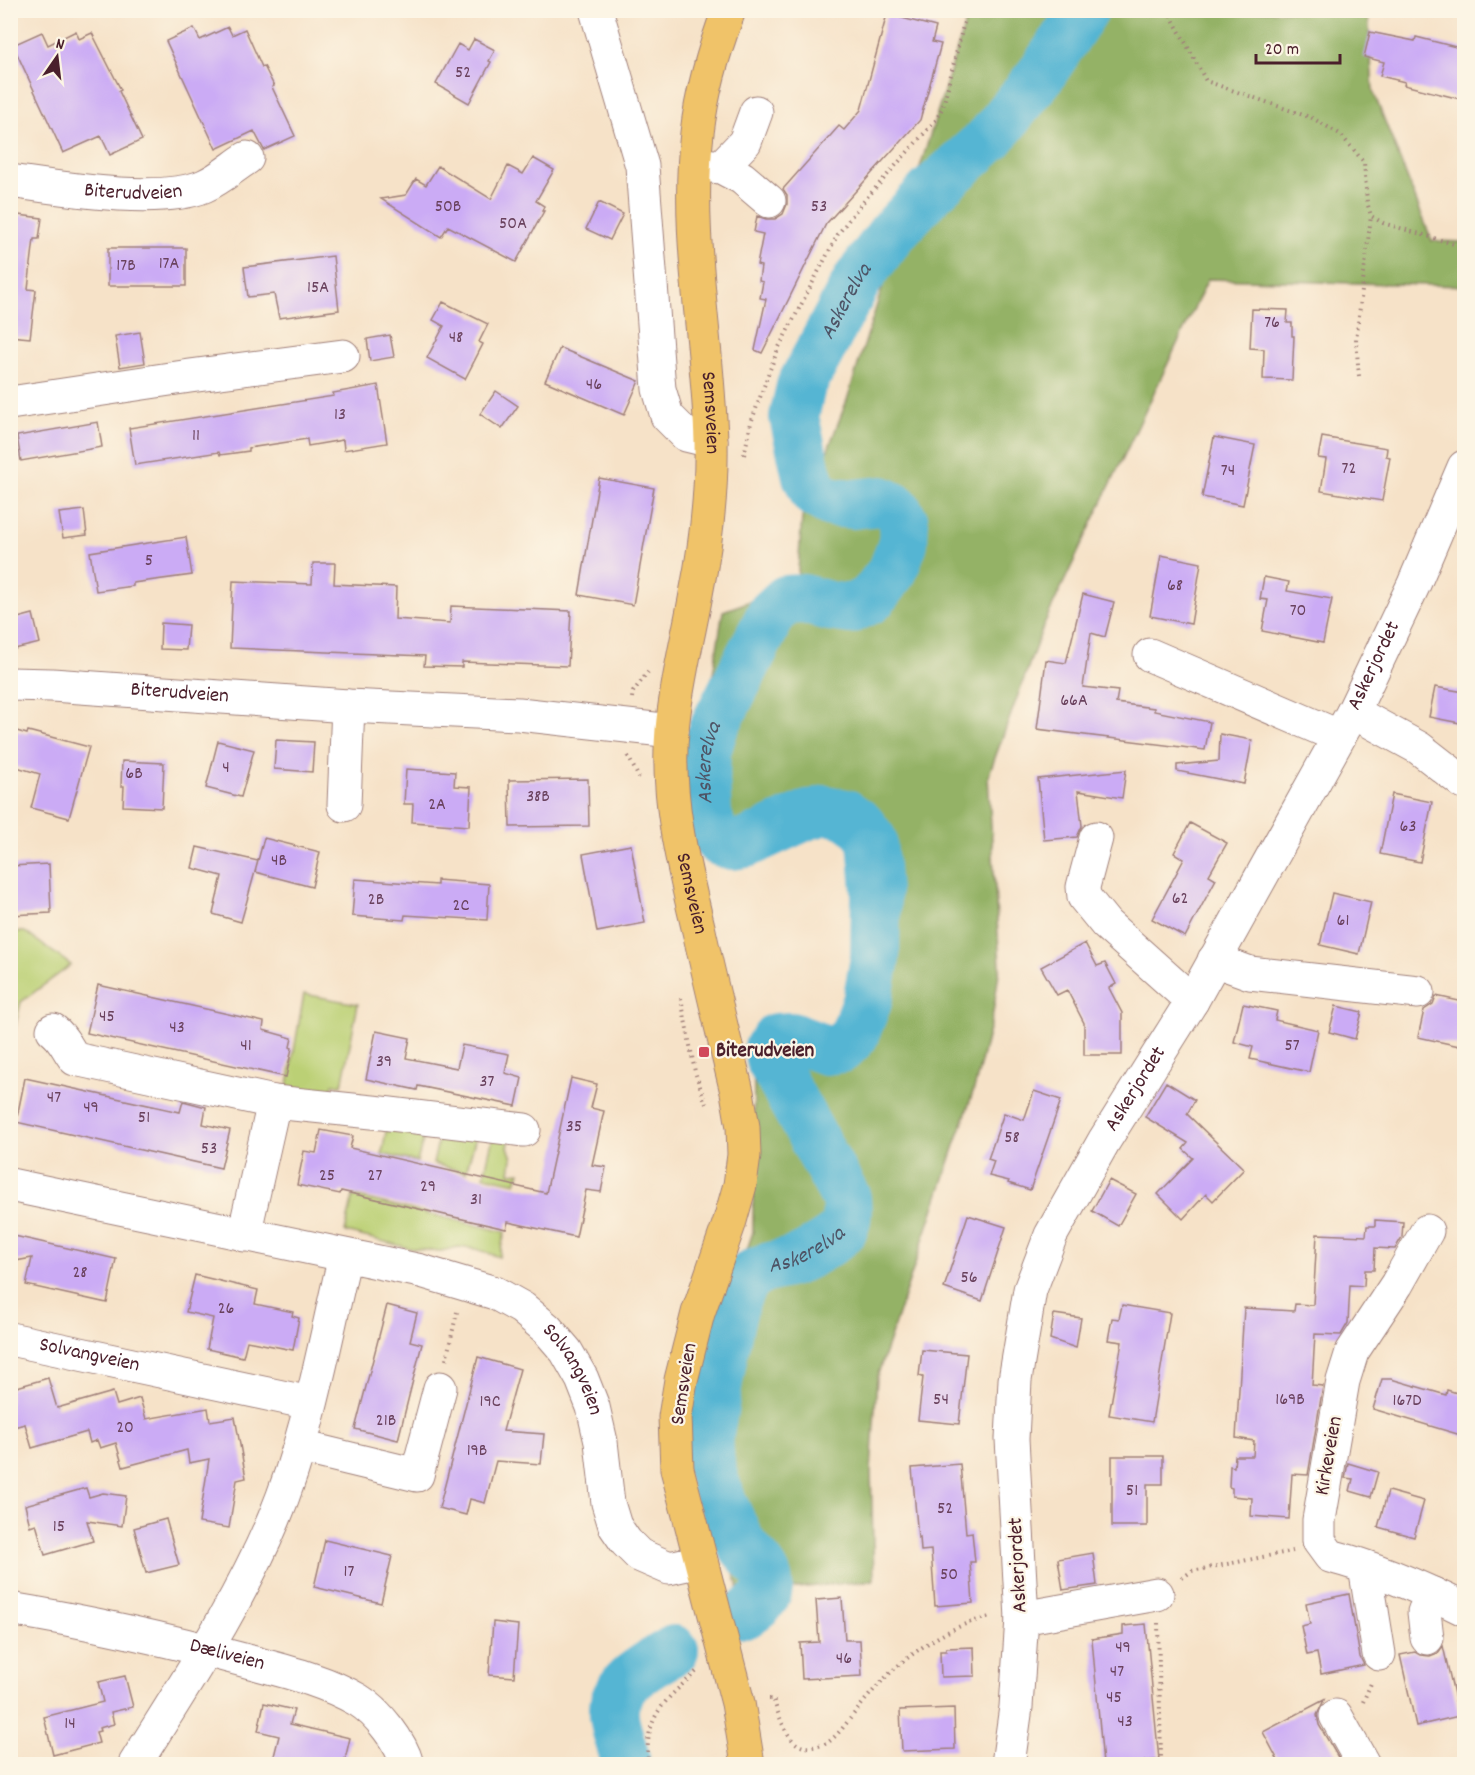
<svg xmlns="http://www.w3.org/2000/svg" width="1475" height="1775" font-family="Dekko,sans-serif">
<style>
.green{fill:#bbd074;stroke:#827850;stroke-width:1.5}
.forest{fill:#94b266;stroke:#6f6848;stroke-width:1.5}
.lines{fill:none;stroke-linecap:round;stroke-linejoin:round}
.river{stroke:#55b5d3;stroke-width:50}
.building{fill:#cbabf5}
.minor-casing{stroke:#a0807a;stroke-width:35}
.major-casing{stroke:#a0807a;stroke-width:35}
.path{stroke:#a0807a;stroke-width:4;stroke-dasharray:1.5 4.5;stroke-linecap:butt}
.minor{stroke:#fff;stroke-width:33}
.major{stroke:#f0c369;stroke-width:33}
.poi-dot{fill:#d1495b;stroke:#fcf5e5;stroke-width:2}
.labels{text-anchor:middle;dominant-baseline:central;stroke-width:4.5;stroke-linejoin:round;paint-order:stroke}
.number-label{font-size:18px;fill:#6a425e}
.street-label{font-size:21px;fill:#4a1f2b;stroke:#fcf5e5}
.poi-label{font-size:21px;font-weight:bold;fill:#4a1f2b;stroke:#fcf5e5;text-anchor:start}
.water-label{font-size:22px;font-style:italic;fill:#4e5466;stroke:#fcf5e5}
</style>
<rect width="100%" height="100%" fill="#fcf5e5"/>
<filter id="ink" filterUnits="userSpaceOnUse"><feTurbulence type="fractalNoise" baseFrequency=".0167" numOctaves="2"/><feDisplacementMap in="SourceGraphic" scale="12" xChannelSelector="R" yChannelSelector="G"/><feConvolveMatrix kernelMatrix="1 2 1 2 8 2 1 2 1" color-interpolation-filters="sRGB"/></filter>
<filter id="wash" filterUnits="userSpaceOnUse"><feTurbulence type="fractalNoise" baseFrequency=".008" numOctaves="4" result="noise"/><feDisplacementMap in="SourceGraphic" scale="24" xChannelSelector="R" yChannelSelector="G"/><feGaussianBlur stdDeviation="1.35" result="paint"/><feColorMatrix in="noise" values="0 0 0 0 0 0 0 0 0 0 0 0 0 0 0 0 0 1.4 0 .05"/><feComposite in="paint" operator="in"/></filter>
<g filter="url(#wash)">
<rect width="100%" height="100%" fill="#f6e2c8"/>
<path class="green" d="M11 932H25L71 965 21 1002 11 1045Z
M304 994 358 1004 342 1085 333 1084 331 1091 327 1095 287 1090Z
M387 1126H427L417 1162 382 1154Z
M440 1132 477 1133 466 1172 433 1164Z
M494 1132 509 1143 508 1147 512 1158 510 1173 520 1172 516 1183 484 1176Z
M353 1196 505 1232 499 1257 476 1249 458 1247 441 1251 413 1249 345 1232Z"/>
<path class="forest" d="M969 11H1368L1373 91 1432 241 1464 242V286L1208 279 1044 624 988 777 1000 966 993 1013 975 1086 877 1377 871 1471 874 1580 740 1594 701 1461 710 1360 753 1232 754 1052C761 1048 770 1040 778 1038 799 1033 826 1059 843 1045 880 1016 877 914 874 870 873 861 874 851 872 842 869 831 856 817 844 814 817 804 787 824 763 835 753 840 743 845 732 845 728 844 723 842 719 841L704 730 723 611 797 584 802 517 847 400Z"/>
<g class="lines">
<g class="river">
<path id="s1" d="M745 1614C754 1607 767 1600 768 1588 770 1570 752 1559 743 1546 738 1539 735 1530 731 1522 716 1490 703 1458 711 1422 718 1391 728 1292 751 1275 764 1266 779 1266 794 1261 805 1256 838 1239 843 1229 848 1219 847 1209 846 1198L771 1061 769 1048 776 1038 791 1037 826 1050 841 1048 854 1035 867 1002 875 958 876 891 872 840 860 824 846 814 826 810 805 816 746 843 732 845 719 841 712 830 707 814 705 778 706 752 713 729 772 613 786 600 804 599 829 606 850 609 871 599 893 570 903 543 904 522 896 508 882 501 854 504 831 502 815 493 807 476 794 417 801 386 858 279 891 234 930 192 991 137 1040 76 1084 10"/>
<path d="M626 1764C624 1749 614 1728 614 1715 611 1682 650 1665 674 1650"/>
</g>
</g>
<g id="blocks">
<path class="building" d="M887 14 936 27 932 42 941 44 920 120 826 224 762 353 755 350 766 299 760 298 763 282 759 281 761 266 757 265 763 234 754 232 757 216 766 219H775L783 214 787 204V195L783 189 839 126 844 130 861 110Z
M228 27 232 35 245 29 262 67 264 66 274 86 272 87 295 136 264 150 254 131 216 149 166 41 194 28 200 40Z
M76 31 79 39 92 33 121 90 119 91 142 140 110 155 101 136 63 153 13 45 42 32 48 45Z
M1370 32 1415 41 1416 37 1464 49V100L1404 85 1405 82 1380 76 1384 62 1364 57Z
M474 39 495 50 489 61 491 62 469 103 436 84 458 44 468 50Z
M533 158 554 170 536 201 544 206 542 211H544L516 262 448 226 441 237 381 199 406 195 416 179 426 185 438 166 491 199 508 166 523 174Z
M599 202 623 214 610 240 586 229Z
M10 214 42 218 39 239H34L28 289 36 290 30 338 10 336Z
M108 248H186V286H108Z
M333 256 339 310 279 318 274 294 248 297 244 267Z
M443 302 488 324 479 342 483 344 465 379 427 358 444 326 433 320Z
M1252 309 1288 310 1287 323H1292V336H1294L1292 380 1263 379 1264 349 1250 348Z
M140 332 145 363 120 367 115 336Z
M390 335 394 357 370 361 367 339Z
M560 348 639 381 624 415 545 381Z
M378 385 387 443 344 450 343 440 308 446 307 439 249 448V451L220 455 219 452 135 465 129 428 334 396 333 393Z
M496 391 518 406 502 429 480 414Z
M98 422 102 447 21 461 17 436Z
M1214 437 1255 445 1243 505 1202 497Z
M1322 437 1387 448 1386 456 1390 457 1382 501 1321 491 1326 459 1318 458Z
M599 478 654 488 633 605 579 595Z
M84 510 87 535 63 538 59 513Z
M186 537 192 575 133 583V586L96 591 90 552Z
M1161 555 1201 563 1191 624 1150 616Z
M313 563H335L334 584 396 587 395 619 450 623 451 606 571 611 568 666 462 662V667L424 666 425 656 230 648 233 581 312 584Z
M1264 577 1289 582 1287 591 1332 599 1323 643 1262 631 1268 600 1260 599Z
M1083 594 1114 602 1105 637 1091 633 1083 687 1118 691 1116 703 1154 708V711L1210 722 1205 750 1037 729 1046 660 1066 663Z
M33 614 40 643 10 650V620Z
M161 623 188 625 186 650 160 649Z
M1435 687 1464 692V721L1460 720V723L1429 717Z
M10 729 27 734 28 731 89 747 69 818 31 808 40 774 10 765Z
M1220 734 1252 740 1244 784 1177 771V765L1219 761Z
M276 740 314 742 312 772 274 769Z
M218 741 254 750 241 797 206 788Z
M122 761 164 763 162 808 123 806 124 786H121Z
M406 769 455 772 454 786 471 787 469 826 412 822 413 804H404Z
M1126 770 1122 798 1078 791 1082 826 1077 837 1044 840 1038 779Z
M588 779 589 826 510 827 509 780Z
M1392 794 1432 802 1420 862 1380 854Z
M1190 823 1227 843 1209 875 1216 879 1185 937 1152 919 1184 859 1174 853Z
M264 838 320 852 312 887 255 872Z
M631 845 645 923 597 932 583 854Z
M197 847 258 861 241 922 213 914 222 876 192 868Z
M49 864 51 913 10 915V866Z
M355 879 437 885V880L489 884 487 920 405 915 404 920 352 916Z
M1332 893 1371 902 1359 954 1320 945Z
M1085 943 1097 966 1105 963 1116 984 1109 988 1122 1013V1055H1084V1023L1067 990 1057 995 1041 967Z
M98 985 264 1022 263 1030 292 1038 290 1047 292 1048 286 1077 87 1033Z
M1436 996 1464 1002V1047L1418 1037 1424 1010 1433 1004Z
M1243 1004 1277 1011 1275 1020 1318 1030 1309 1072 1250 1059 1253 1047 1234 1042Z
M1336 1006 1362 1012 1355 1039 1329 1032Z
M376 1031 410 1038 406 1058 457 1068 462 1045 509 1054 505 1073 522 1078 516 1106 418 1086 417 1090 366 1079Z
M25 1078 180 1112 183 1101 206 1107 203 1124 230 1130 221 1168 16 1122Z
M571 1078 597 1084 591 1108 604 1111 592 1165 606 1167 601 1192 586 1190 576 1237 508 1222 506 1229 341 1191 340 1194 297 1185 304 1151 316 1153 321 1130 353 1136 350 1148 546 1193Z
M1166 1082 1195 1100 1187 1114 1244 1169 1213 1201 1206 1194 1183 1219 1158 1194 1193 1158 1183 1149 1188 1143 1145 1117Z
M1034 1091 1061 1100 1030 1190 1008 1183 1009 1181 989 1176 994 1161 988 1159 1004 1113 1024 1120Z
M1109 1180 1136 1194 1118 1226 1092 1211Z
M968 1215 1006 1227 982 1301 944 1288Z
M1375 1220 1403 1222 1402 1237 1395 1249 1375 1248 1374 1270H1365L1364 1286 1350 1285 1348 1323 1341 1335 1315 1334 1312 1385 1323 1386 1308 1475 1292 1474 1289 1519 1251 1516 1252 1498 1232 1496V1488L1229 1487 1230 1466 1234 1467 1235 1456H1253L1254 1441 1236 1438 1244 1308 1294 1311 1295 1304 1313 1305 1317 1234 1366 1236 1367 1226H1375Z
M10 1235 116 1259 107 1303 26 1285 32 1258 10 1262Z
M195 1275 258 1290 255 1304 293 1312 292 1316 299 1318 293 1350 247 1341 243 1357 207 1349 213 1318 186 1312Z
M387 1305 417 1313 410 1341 422 1344 398 1440 355 1429Z
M1122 1305 1170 1313 1152 1422 1109 1415 1122 1342 1108 1340 1112 1318 1119 1319Z
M1054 1314 1081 1318 1076 1348 1050 1339Z
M922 1350 967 1354 959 1424 918 1420 923 1377 919 1376Z
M478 1357 520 1369 503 1431 544 1434 541 1464 496 1461 485 1503 470 1499 466 1515 439 1508Z
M48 1378 57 1408 113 1392 117 1405 140 1398 146 1419 208 1408 210 1421 235 1417 246 1478 237 1480 229 1528 199 1523 209 1459 189 1463 187 1450 123 1467 116 1443 100 1448 97 1440 90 1443 87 1432 32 1448 25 1424 10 1428V1389Z
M1382 1379H1391L1446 1395 1447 1390 1464 1395V1436L1373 1409Z
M1112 1456H1163V1484H1147V1526H1112Z
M1348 1463 1378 1472 1371 1497 1350 1491 1353 1479 1345 1478Z
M960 1464 966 1533 972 1532 975 1562H970L973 1603 935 1606 931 1550 921 1551 920 1537 918 1538 912 1468Z
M86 1488 89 1497 103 1493 126 1496 122 1526 87 1521 93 1541 45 1555 36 1524 30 1526 25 1505Z
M1388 1491 1424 1501 1414 1537 1378 1527Z
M166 1519 179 1565 146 1573 134 1528Z
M325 1540 392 1556 381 1603 314 1587Z
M1093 1553 1097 1585 1063 1590 1058 1559Z
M1349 1594 1360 1657 1364 1665 1321 1674 1317 1653 1307 1655 1301 1626 1310 1624 1306 1603Z
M842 1598 845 1640H860L862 1676 802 1679 800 1643 819 1642 816 1600Z
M493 1622 518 1625 514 1677 489 1675Z
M1146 1624 1159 1760 1145 1761 1146 1764H1103L1092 1639 1123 1634V1626Z
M1443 1646 1459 1716 1416 1726 1400 1655 1415 1652 1420 1655 1430 1656 1438 1653Z
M974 1647 975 1676 941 1677 940 1651H946V1648Z
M125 1676 133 1707 111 1712 114 1724 99 1728 100 1731 96 1732 99 1743 53 1755 44 1717 103 1702 98 1682Z
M1324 1700 1317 1715 1319 1725 1342 1764H1280L1263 1732Z
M264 1703 294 1710 290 1724 350 1738 344 1764H272L279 1736 258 1731Z
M954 1708 955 1749 902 1751 900 1710Z"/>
</g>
</g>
<g filter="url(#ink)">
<use href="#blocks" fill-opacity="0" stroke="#a0807a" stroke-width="1.5"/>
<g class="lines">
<defs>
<g id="minor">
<path d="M596 10 642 166 659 389 667 416 686 435 711 441"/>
<path d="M695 164 721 167 742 178 769 201"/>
<path d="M721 167 745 142 756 112"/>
<path id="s2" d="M10 181C60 188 159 205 204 186 220 179 233 167 247 158"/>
<path d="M10 403 190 376 343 356"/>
<path d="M1150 655 1338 736"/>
<path id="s3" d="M10 684 52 685 348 706 519 714 672 731"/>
<path d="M1353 712 1419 748 1464 783"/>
<path d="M344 805 348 706"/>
<path d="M1096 838 1083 887 1084 897 1106 924 1192 1001"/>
<path d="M1214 960 1250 973 1418 992"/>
<path d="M53 1030C64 1038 67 1049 75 1059L274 1102 382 1113 524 1130"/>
<path id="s4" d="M10 1185 421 1271 495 1293 522 1308 547 1329 566 1351 582 1379 593 1407 601 1442 608 1503 615 1526 626 1542 639 1555 669 1568 701 1561"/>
<path d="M1427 1231 1397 1284 1352 1352 1343 1381 1319 1520V1541L1330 1556C1376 1568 1422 1588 1464 1609"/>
<path d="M244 1235 274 1102"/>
<path id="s5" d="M10 1339 310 1403"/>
<path d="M301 1447 417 1475 440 1388"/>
<path d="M1365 1567 1379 1654"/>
<path id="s6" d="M10 1609C90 1622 169 1640 247 1661 284 1671 324 1680 358 1700 378 1712 401 1742 407 1764"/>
<path d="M1022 1618 1157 1594"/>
<path d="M1427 1638 1424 1612 1433 1594"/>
<path d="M1336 1716 1363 1764"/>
<path d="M135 1764C184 1685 238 1605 274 1519 309 1435 324 1344 345 1256"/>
<path id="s7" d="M1008 1764 1016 1707 1022 1618 1012 1439 1015 1380 1030 1290 1051 1235 1104 1141 1192 1001 1353 712 1414 584 1464 467"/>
</g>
<g id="major">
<path id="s8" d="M729 10C714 50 702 90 697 133 685 235 708 338 711 441 712 492 706 544 696 594 688 639 676 684 672 730 666 798 683 865 699 931 711 985 724 1038 737 1092L743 1127 744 1155 740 1185 729 1224 698 1313 681 1380 675 1417 677 1469 738 1703 748 1764"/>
</g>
</defs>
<use href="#minor" class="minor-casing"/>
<use href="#major" class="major-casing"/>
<path class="path" d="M1168 10 1206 81 1312 118 1340 134 1364 162 1367 202 1371 216 1383 223 1464 247
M1359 376 1356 340 1371 216
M744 455 751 423 769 372 778 349 838 234 857 209 936 120 943 107 967 10
M632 698 633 692 648 672
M628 756 639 778
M681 998 695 1072 706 1104
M446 1360 457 1312
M1182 1578 1192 1571 1293 1551
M1158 1623 1161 1758 1158 1764
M769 1699H773C779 1714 786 1743 804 1747 811 1748 821 1746 827 1743 839 1735 849 1719 858 1709 873 1690 890 1671 909 1657 933 1638 962 1622 991 1617
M1363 1702 1372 1681
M648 1764C644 1715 665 1701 698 1670"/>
<use href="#minor" class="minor"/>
<use href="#major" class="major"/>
</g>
</g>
<rect class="poi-dot" x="698" y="1046" width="12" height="12" rx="3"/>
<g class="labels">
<g class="number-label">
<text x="463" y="73">52</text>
<text x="448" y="207">50B</text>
<text x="819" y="207">53</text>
<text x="513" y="224">50A</text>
<text x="169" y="264">17A</text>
<text x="126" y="266">17B</text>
<text x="318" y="288">15A</text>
<text x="1272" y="323">76</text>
<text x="456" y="338">48</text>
<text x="594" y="385">46</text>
<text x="340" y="415">13</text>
<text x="196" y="436">11</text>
<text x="1349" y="469">72</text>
<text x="1228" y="471">74</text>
<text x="149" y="561">5</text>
<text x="1175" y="586">68</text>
<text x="1298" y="611">70</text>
<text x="1074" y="701">66A</text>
<text x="226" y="768">4</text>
<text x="134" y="774">6B</text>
<text x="538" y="797">38B</text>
<text x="437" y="805">2A</text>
<text x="1408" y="827">63</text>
<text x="279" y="861">4B</text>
<text x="1180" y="899">62</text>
<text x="376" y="900">2B</text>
<text x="461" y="906">2C</text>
<text x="1343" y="921">61</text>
<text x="107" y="1017">45</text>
<text x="177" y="1028">43</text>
<text x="246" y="1046">41</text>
<text x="1292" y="1046">57</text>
<text x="384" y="1062">39</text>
<text x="487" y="1082">37</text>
<text x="54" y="1098">47</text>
<text x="91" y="1108">49</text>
<text x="144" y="1118">51</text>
<text x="574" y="1127">35</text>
<text x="1012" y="1138">58</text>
<text x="209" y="1149">53</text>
<text x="327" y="1176">25</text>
<text x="375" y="1176">27</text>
<text x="428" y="1187">29</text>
<text x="476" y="1200">31</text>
<text x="80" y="1273">28</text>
<text x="969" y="1278">56</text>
<text x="226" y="1309">26</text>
<text x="941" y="1400">54</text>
<text x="1290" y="1400">169B</text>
<text x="1407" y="1401">167D</text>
<text x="490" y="1402">19C</text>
<text x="386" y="1421">21B</text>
<text x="125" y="1428">20</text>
<text x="477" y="1451">19B</text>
<text x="1132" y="1491">51</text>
<text x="945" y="1509">52</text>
<text x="59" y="1527">15</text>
<text x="349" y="1572">17</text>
<text x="949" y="1575">50</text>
<text x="1123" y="1648">49</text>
<text x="844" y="1659">46</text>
<text x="1117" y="1672">47</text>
<text x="1114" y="1698">45</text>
<text x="1125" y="1722">43</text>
<text x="70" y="1724">14</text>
</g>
<g class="street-label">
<text stroke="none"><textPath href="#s2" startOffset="124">Biterudveien</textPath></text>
<text stroke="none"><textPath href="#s8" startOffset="408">Semsveien</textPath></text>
<text stroke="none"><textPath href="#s7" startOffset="1190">Askerjordet</textPath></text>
<text stroke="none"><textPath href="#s3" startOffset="170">Biterudveien</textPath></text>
<text stroke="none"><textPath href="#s8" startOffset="894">Semsveien</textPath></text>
<text stroke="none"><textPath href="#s7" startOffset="704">Askerjordet</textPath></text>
<text stroke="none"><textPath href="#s5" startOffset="81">Solvangveien</textPath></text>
<text stroke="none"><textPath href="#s4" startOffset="609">Solvangveien</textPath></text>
<text transform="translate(685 1384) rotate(-81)">Semsveien</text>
<text transform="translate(1330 1456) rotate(-80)">Kirkeveien</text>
<text transform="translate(1019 1565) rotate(-93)">Askerjordet</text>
<text stroke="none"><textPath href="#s6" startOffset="222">Dæliveien</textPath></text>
</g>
<g class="poi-label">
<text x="716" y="1052">Biterudveien</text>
</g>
<g class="water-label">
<text stroke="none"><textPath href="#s1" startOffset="1893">Askerelva</textPath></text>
<text stroke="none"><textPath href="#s1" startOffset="1226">Askerelva</textPath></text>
<text stroke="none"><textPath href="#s1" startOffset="432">Askerelva</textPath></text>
</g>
</g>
<rect width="1475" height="1775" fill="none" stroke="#fcf5e5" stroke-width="36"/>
<g transform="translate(57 57) rotate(14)" stroke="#fcf5e5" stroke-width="4.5" paint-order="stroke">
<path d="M0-4.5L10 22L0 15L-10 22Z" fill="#4a1f2b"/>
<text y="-9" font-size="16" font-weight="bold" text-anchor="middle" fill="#4a1f2b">N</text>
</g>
<path d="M1256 54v9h84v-9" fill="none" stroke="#4a1f2b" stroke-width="3"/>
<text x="1265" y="54" font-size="18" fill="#4a1f2b" stroke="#fcf5e5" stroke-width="4.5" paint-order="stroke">20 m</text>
</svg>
